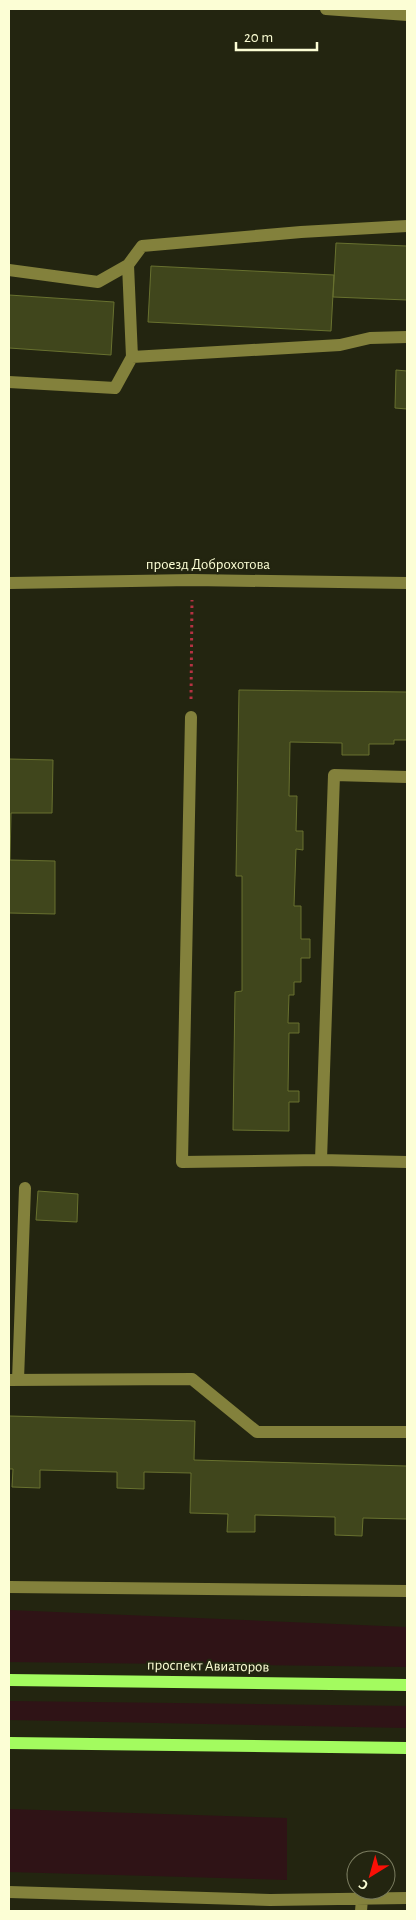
<svg xmlns="http://www.w3.org/2000/svg" width="416" height="1920" font-family="'Alegreya Sans',sans-serif">
<style>
.green{fill:#2f1316}
.building{fill:#40461c;stroke:#68712f}
.lines{fill:none;stroke-linecap:round;stroke-linejoin:round}
.path{stroke:#b53242;stroke-width:3;stroke-dasharray:2.5 4;stroke-linecap:butt}
.minor{stroke:#83813c;stroke-width:12}
.major{stroke:#a3fb5f;stroke-width:12}
.labels{text-anchor:middle;dominant-baseline:central;stroke-width:4.5;stroke-linejoin:round;paint-order:stroke}
.street-label{font-size:15px;fill:#fcfed5;stroke:#232510}
</style>
<rect width="100%" height="100%" fill="#232510"/>
<path class="green" d="M9 1610 407 1627V1667L9 1662Z
M9 1701 407 1706V1728L9 1720Z
M9 1809 287 1818V1880L9 1872Z"/>
<path class="building" d="M336 243 407 246V300L333 297Z
M151 266 334 275 331 331 148 322Z
M9 295 114 302 111 355 9 348Z
M396 370 407 371V409L395 408Z
M239 690 407 692V740H394V744H369V755H342V743L290 742 289 796H297L296 831H303V850L296 849 294 906H301V939H310V958H301V982H294V995H289L288 1023H299V1033H289L288 1091H299V1102H289V1131L233 1130 235 992 242 991V876H236Z
M9 759 53 760 52 813H11L10 860 55 861V914L9 913Z
M38 1191 78 1194 77 1222 36 1220Z
M9 1416 195 1421 194 1460 407 1466V1519L363 1518 362 1536 335 1535V1517L255 1515V1532H227L228 1514 190 1513 191 1473 144 1472V1489L117 1488V1472L40 1470V1488L12 1487 13 1469H9Z"/>
<g class="lines">
<path class="path" d="M191 699 192 600"/>
<path class="minor" d="M326 9 407 15
M9 270 98 282 128 265 142 246 301 232 407 226
M132 357 340 345 370 338 407 337
M9 382 115 388 132 357 128 265
M9 583 192 580 407 583
M191 717 182 1162 321 1160 407 1162
M321 1160 334 775 407 777
M9 1380 192 1379 257 1432H407
M18 1380 25 1188
M9 1587 407 1591
M9 1892 270 1900 407 1898
M361 1911 362 1899"/>
<path class="major" d="M9 1680 407 1685
M9 1743 407 1748"/>
</g>
<g class="labels">
<g class="street-label">
<text x="208" y="564">проезд Доброхотова</text>
<text transform="translate(208 1666) rotate(1)">проспект Авиаторов</text>
</g>
</g>
<rect width="416" height="1920" fill="none" stroke="#fcfed5" stroke-width="20"/>
<g transform="translate(371 1875) rotate(217)"><circle r="24" fill="#232510" stroke="#7a7c5f"/>
<path d="M0-4L9 19L0 12L-9 19Z" fill="#f90f06"/>
<text y="-8" font-size="14" font-weight="bold" text-anchor="middle" fill="#fcfed5">С</text>
</g>
<path d="M236 42v8h81v-8" fill="none" stroke="#fcfed5" stroke-width="2.5"/>
<text x="244" y="42" font-size="15" fill="#fcfed5" stroke="#232510" stroke-width="4" paint-order="stroke">20 m</text>
</svg>
